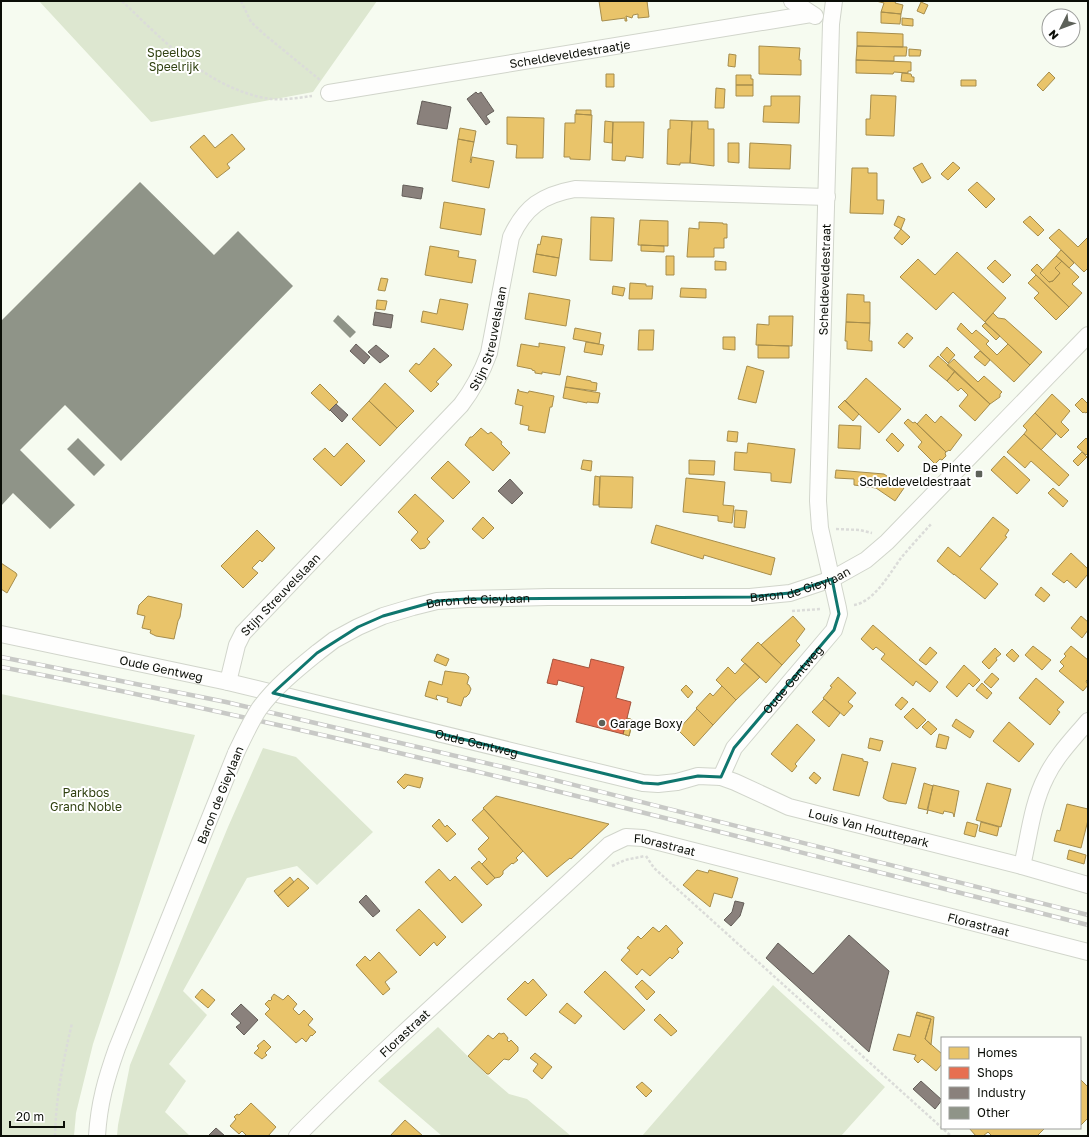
<svg xmlns="http://www.w3.org/2000/svg" width="1089" height="1137" font-family="'Golos Text',sans-serif">
<style>
.green{fill:#dde7d0}
.homes{fill:#e9c46a;stroke:#a68d4c}
.shops{fill:#e76f51;stroke:#a5523b}
.industry{fill:#8a817c;stroke:#645e59}
.building{fill:#8f9488}
.lines{fill:none;stroke-linecap:round;stroke-linejoin:round}
.street-casing{stroke:#d1d5cb;stroke-width:18}
.path{stroke:#dbdcd9;stroke-width:2.5;stroke-dasharray:3 2;stroke-linecap:butt}
.street{stroke:#fefefd;stroke-width:16}
.rail-casing{stroke:#c8c9c6;stroke-width:4.5}
.rail{stroke:#fff;stroke-width:3;stroke-dasharray:9;stroke-linecap:butt}
.street-bridge-casing{stroke:#d1d5cb;stroke-width:18;stroke-linecap:butt}
.street-bridge{stroke:#fefefd;stroke-width:16}
.marked{fill:none;stroke:#0f766e;stroke-width:3;stroke-linejoin:round}
.poi-dot{fill:#5d6159;stroke:#fff;stroke-width:1.5}
.labels{text-anchor:middle;dominant-baseline:central;stroke-width:4;stroke-linejoin:round;paint-order:stroke}
.park-label{font-size:12px;fill:#304110;stroke:#fff}
.street-label{font-size:12px;fill:#0b0e07;stroke:#fff}
.poi-label{font-size:12px;fill:#0b0e07;stroke:#fff;text-anchor:end}
</style>
<rect width="100%" height="100%" fill="#f6fbf0"/>
<path class="green" d="M39 1H377L313 92 151 122Z
M1 694 195 735 93 1044 76 1113 74 1136H1Z
M263 748 296 757 373 832 317 885 297 866 247 878 183 991 207 1015 169 1064 186 1081 165 1112 190 1136H117L118 1125 130 1065 228 827Z
M773 985 885 1087 841 1136H642Z
M438 1027 488 1076 509 1094 527 1099 571 1136H442L378 1081Z"/>
<path class="homes" d="M599 1H647L649 17 638 18V14L633 15 632 18 626 16 627 21H625V18L602 21Z
M876 1H896L895 3 903 5 901 14 881 12 884 3Z
M921 2 928 5 924 14 917 11Z
M881 12 901 14 900 24 881 23Z
M902 18 913 19V26L902 25Z
M857 32 903 34V47L857 46Z
M759 46 800 48 799 60H801V75L759 74Z
M857 46 907 47 906 56H894V61L856 60Z
M909 49 921 50 920 56H909Z
M729 54 736 55 735 67 728 66Z
M856 60 911 62V71H908V73L894 72 893 74 856 73Z
M1049 72 1055 78 1043 91 1037 85Z
M902 73 911 74 912 77H914V82L901 81Z
M606 74H614V87H606Z
M736 75H751V79H753V85H736Z
M961 80H976V86H961Z
M736 85H753V96H736Z
M716 88 725 89 724 108H715Z
M871 95 896 96 894 136 866 135V119H870Z
M771 96H800L799 123 763 122 764 106H771Z
M576 110H591V115L576 114Z
M575 114 592 115 590 160 570 159V157H564L565 123H575Z
M507 117 544 118 543 158H516L517 145 507 144Z
M670 120 692 121 690 163H680V165L667 164 668 129H670Z
M605 121 613 122 612 143 604 142Z
M692 121H708V129H714V166L690 163Z
M613 122H644L643 158 626 156 625 161 612 160Z
M460 128 476 131 474 142 458 139Z
M232 134 245 149 227 164 230 168 217 178 190 147 204 135 215 148Z
M458 139 474 142 470 162 471 163 472 157 494 161 489 188 452 181Z
M728 143H739V163L728 162Z
M750 143 791 145 790 169 749 168Z
M953 162 960 168 948 180 941 174Z
M922 163 931 178 922 183 913 168Z
M852 168H868V173H877V200H884L883 214 850 213Z
M977 182 995 199 986 208 968 190Z
M444 202 485 209 481 235 440 228Z
M898 216 905 219 901 229 894 225Z
M1030 216 1044 230 1038 236 1023 222Z
M591 217 614 218 612 261 590 260Z
M640 220 668 221V246L638 245Z
M699 222 723 223V224H727V238H724V248H714V257H687L689 228 699 229Z
M901 229 910 237 902 245 894 238Z
M1059 229 1078 247 1088 237V268L1084 272 1049 238Z
M542 236 562 239 559 258 536 254 538 244 540 245Z
M641 245 664 246V252L641 251Z
M430 246 459 251 458 257 476 260 472 283 425 275Z
M1061 250 1074 263 1069 268 1056 256Z
M957 252 1006 298 985 322 953 292 936 310 900 277 918 259 935 275Z
M536 254 559 258 556 276 533 272Z
M666 256H674V275H666Z
M1056 256 1062 261 1055 268 1060 273 1053 281 1049 282 1040 273Z
M995 260 1011 275 1003 283 987 268Z
M715 261 726 262V270H715Z
M1062 261 1079 277 1072 284 1082 293 1069 307 1031 270 1037 264 1043 270 1040 273 1049 282 1053 281 1060 273 1055 268Z
M1036 275 1069 307 1056 320 1034 298 1039 293 1028 283Z
M381 278 388 279 385 291 378 290Z
M630 283 646 284V286H653L652 299H629Z
M613 286 625 288 623 296 612 294Z
M681 288 706 289V298L680 297Z
M529 293 570 300 566 326 525 319Z
M847 294 864 295V302H870V323L846 322Z
M440 299 468 304 463 330 421 322 423 311 437 314Z
M377 300 387 301 385 310 376 309Z
M993 313 998 318 1005 319 1042 352 1030 365 985 322Z
M769 316H793L792 346 756 345 757 324 769 325Z
M846 322 870 323 869 341H872V351L847 349V341H845Z
M961 323 972 334 976 330 989 341 986 344 997 355 1008 344 1030 365 1014 382 957 329Z
M985 323 1000 336 996 340 982 326Z
M575 328 601 333 599 344 573 339Z
M639 330H654L653 350H638Z
M907 333 913 338 904 348 898 343Z
M723 337H735V350L723 349Z
M586 342 604 345 602 355 584 352Z
M539 343 565 347 560 375 542 372V374L535 373V371L532 370V369L517 366 521 344 539 347Z
M758 345 789 346V358H758Z
M947 347 955 355 948 363 940 355Z
M434 348 452 365 436 382 439 384 431 392 409 371 416 363 419 365Z
M980 351 990 360 985 366 974 357Z
M938 356 955 371 947 381 929 366Z
M954 359 978 382 984 376 1002 392 1000 394V397L990 404 947 365Z
M747 366 764 371 756 403 738 399Z
M955 371 990 404 975 421 959 406 968 395 961 388 958 391 947 381Z
M567 376 591 381V382L597 383 596 391 565 387Z
M866 378 901 409 879 433 845 401Z
M385 383 414 411 397 428 369 401Z
M320 384 338 402 330 411 311 393Z
M565 387 600 393 598 403 587 402V403L563 398Z
M518 389 519 391 528 393 529 391 554 396 552 407H550L545 433 528 430 529 426 520 424 523 406 515 404Z
M1052 394 1070 411 1061 422 1069 430 1061 438 1035 413Z
M1082 398 1088 404V411L1086 413 1084 412 1083 413 1075 405Z
M845 400 859 414 853 421 838 407Z
M369 401 397 428 380 446 352 419Z
M1035 413 1056 434 1041 450 1024 434 1027 430 1023 426Z
M926 414 935 423 941 416 962 435 950 451 949 450 946 452 917 424Z
M908 419 913 423 915 422 946 452 945 453 946 456 942 460 940 459 935 464 918 447 922 442 904 423Z
M839 425 861 426 860 449 838 448Z
M481 428 488 434 491 432 502 442 501 444 510 453 493 471 465 445 470 437H472Z
M728 431 738 432 737 442 727 441Z
M892 433 904 445 898 452 886 440Z
M1024 434 1069 475 1059 486 1031 461 1025 468 1007 452Z
M1086 438 1088 440V453L1086 455 1077 447Z
M347 443 365 461 341 486 313 459 325 448 334 457Z
M748 443 795 449 791 483 771 481V473L734 470 735 452 747 453Z
M1082 452 1087 457 1078 466 1073 461Z
M1004 456 1030 480 1017 494 991 470Z
M583 460 592 461 591 471 581 469Z
M689 460 715 461 714 475 689 474Z
M448 461 470 482 453 499 431 478Z
M836 470 884 474 904 488 895 501 876 488 854 485V479L835 478Z
M595 476 600 477 599 505H593Z
M600 476 633 477 632 508 599 507Z
M686 478 725 482 723 505 734 506 732 523 718 521V516L683 512Z
M1053 488 1068 501 1063 507 1048 493Z
M415 494 444 521 427 539 430 542 425 548 420 549 411 540 418 532 398 512Z
M735 510 747 511 745 528 734 527Z
M483 517 494 528 483 539 472 529Z
M993 517 1009 530 1005 536 1007 537 980 569 998 584 985 599 954 574V575L937 561 948 547 960 557Z
M656 525 775 558 771 575 704 555 703 559 651 543Z
M257 530 275 548 262 562 260 560 252 568 258 573 243 588 221 566Z
M1071 553 1088 569V574L1076 588 1067 580 1064 583 1052 574Z
M1 563 16 573 17 575 7 593 1 589Z
M1041 587 1050 595 1044 602 1035 595Z
M148 596 182 604 180 617 178 621 174 639 156 636 150 633 151 630 142 628 145 616 137 614 139 605Z
M793 616 805 629 796 641 800 645 782 665 761 645Z
M1081 616 1088 622V630L1082 638 1071 628Z
M873 625 938 682 930 692 916 681 913 686 881 659 885 654 876 647 873 650 861 639Z
M758 642 782 665 766 683 741 660Z
M1033 646 1051 660 1042 670 1025 655Z
M1071 646 1088 660V679L1086 681 1088 685 1083 691 1059 671 1064 666 1060 662 1066 656 1064 654Z
M930 647 937 653 926 665 919 660Z
M995 648 1001 654 996 658 997 660 989 669 982 662Z
M1012 649 1019 656 1014 662 1006 655Z
M437 654 449 659 446 666 434 661Z
M745 663 760 677 736 700 716 680 728 667 735 674Z
M964 665 980 680 973 687 969 683 957 697 946 687Z
M445 671 466 674 469 677 467 684 469 685 471 689 469 694 466 697H464L461 706 447 702 448 698 437 695 436 698 438 700 425 696 429 681 442 685Z
M992 673 999 679 991 688 984 682Z
M838 677 856 693 848 702 853 706 844 716 823 698 832 687 830 686Z
M1036 678 1064 702 1057 710 1060 712 1050 725 1019 698Z
M982 683 992 693 987 699 976 690Z
M686 685 693 692 688 698 681 690Z
M722 686 736 700 713 725 696 708 710 693 713 696Z
M902 697 908 702 901 710 895 705Z
M824 699 840 713 829 727 812 712Z
M913 708 926 720 917 729 904 717Z
M697 709 713 725 694 746 678 730Z
M627 718 633 720 629 736 623 734Z
M627 718 633 720 629 736 623 734Z
M956 719 974 731 970 738 952 726Z
M928 721 937 729 931 735 922 727Z
M1009 722 1034 744 1019 762 993 741Z
M797 724 815 740 795 764 797 766 792 772 771 754Z
M939 734 949 737 946 749 936 747Z
M870 738 883 741 880 751 868 748Z
M842 754 863 759V761L868 762 859 796 833 790Z
M892 763 916 768 906 804 888 801 883 798Z
M814 772 821 778 816 784 809 778Z
M405 774 423 778 420 788 408 785 404 789 397 782Z
M924 783 933 786 927 810 918 808Z
M987 783 1011 789 1001 827 976 820Z
M933 785 959 791 954 817 953 813 944 811 943 814 928 810 927 814Z
M496 796 609 824 571 859 570 858 547 877 483 808Z
M1067 804 1088 809V820L1081 848 1054 841 1057 830 1060 831Z
M484 809 523 851 516 858 518 860 513 864 512 863 503 871V874L500 877 495 878 482 864 487 859 478 849 489 838 472 820Z
M439 819 445 827 447 825 456 834 447 842 432 826Z
M967 822 978 825 975 837 964 834Z
M981 822 999 827 997 836 979 831Z
M1069 850 1086 855 1084 864 1067 859Z
M479 861 495 878 487 885 471 868Z
M439 869 450 881 455 876 482 905 462 923 425 882Z
M697 870 708 873 709 870 738 878 732 898 714 893 710 907 683 885Z
M290 877 294 882 278 896 274 891Z
M298 878 309 888 288 907 278 896Z
M419 909 446 937 437 946 434 942 420 956 396 930Z
M666 925 683 943 677 949 679 952 672 959 670 957 650 976 642 969 637 975 621 960 630 950 627 948 638 936 641 939 653 927 659 932Z
M379 952 397 972 385 982 390 989 383 995 356 965 365 956 370 961Z
M605 971 645 1010 624 1030 584 992Z
M533 979 547 995 526 1016 507 999 525 981 528 984Z
M642 980 655 992 647 1000 635 987Z
M202 989 215 1000 208 1008 195 997Z
M274 994 283 1000 288 995 297 1004 293 1009 299 1015 304 1010 313 1019 308 1025 316 1032 312 1036 311 1035 306 1042 302 1038 296 1043 265 1014 270 1009 265 1004 269 1000 270 1001 272 999 271 998Z
M567 1003 582 1016 575 1024 559 1012Z
M917 1012 934 1017 931 1045 925 1039 931 1019 916 1015Z
M660 1014 677 1031 671 1036 654 1020Z
M916 1015 931 1019 925 1039 942 1054V1064L936 1071 922 1059 918 1063 914 1059 916 1055 893 1050 898 1034 910 1037Z
M499 1033 501 1034 504 1033 508 1038 507 1040 509 1042 511 1040 518 1047V1051L509 1060 504 1059 489 1074H487L468 1056 488 1035 493 1039Z
M264 1040 271 1047 265 1053 267 1055 262 1059 254 1053 259 1048 257 1046Z
M535 1053 552 1067 542 1079 533 1071 538 1064 530 1058Z
M1080 1079 1088 1087V1118L1080 1126Z
M642 1082 652 1091 646 1097 636 1087Z
M251 1103 276 1127 268 1136H247L242 1131 239 1134 230 1126 236 1119 234 1117 237 1114 239 1115Z
M405 1120 423 1136H390Z
M969 1128H1045L1037 1136H992L988 1132 983 1136H976Z"/>
<path class="shops" d="M553 659 589 668 591 659 624 667 616 698 631 702 623 734 576 722 584 687 558 680 557 685 547 683Z"/>
<path class="industry" d="M476 92 478 94 481 92 494 111 486 116 490 122 486 125 467 99Z
M422 101 451 107 447 129 417 124Z
M403 185 423 188 421 199 402 196Z
M375 312 393 315 391 328 373 325Z
M356 344 370 357 364 364 350 351Z
M376 345 389 356 380 363 368 352Z
M336 404 348 415 342 422 330 410Z
M510 479 523 493 512 504 498 491Z
M366 895 380 911 373 917 359 902Z
M735 901 744 903 740 916 731 926 724 920 732 912Z
M849 935 889 971 869 1052 766 958 778 943 813 974Z
M241 1004 258 1020 244 1035 236 1027 241 1023 231 1014Z
M921 1081 942 1100 935 1109 913 1089Z
M216 1128 225 1136H208Z"/>
<path class="building" d="M140 182 214 255 238 231 293 286 121 461 65 405 20 450 75 505 50 529 13 493 1 506V321Z
M338 315 356 332 350 338 333 321Z
M78 438 105 465 94 476 67 449Z"/>
<g class="lines">
<defs>
<g id="street">
<path d="M792 1 815 16"/>
<path id="s1" d="M329 93 811 14"/>
<path id="s2" d="M1 634 228 682 643 783 658 784 677 782 698 776 721 777 735 782 789 807 1022 866 1088 885"/>
<path id="s3" d="M317 653 334 640 358 627 383 616 413 607 437 601 467 599 548 597H750L790 593 832 579 866 560 887 542 1088 335"/>
<path id="s4" d="M228 682 237 645 243 633 461 405C474 388 482 372 489 353L511 237C525 207 542 195 575 189L827 197"/>
<path id="s5" d="M721 777 734 748 834 630 839 614 838 608 820 528 818 501 831 24 834 1"/>
<path d="M1022 866C1029 837 1032 804 1046 777 1056 756 1073 739 1088 721"/>
<path d="M97 1136C99 1103 106 1079 117 1048L236 753"/>
<path id="s6" d="M297 1136C397 1035 505 942 609 845L626 837 643 838 1088 952"/>
</g>
</defs>
<use href="#street" class="street-casing"/>
<path class="path" d="M122 1C164 41 204 85 264 98 280 101 297 98 312 96
M241 1 251 22 265 35 320 80
M836 529 860 530 872 533
M854 605C874 602 890 573 901 558 911 546 922 534 932 523
M792 611 821 609
M646 856 654 868 951 1136
M612 866 625 860 645 856
M55 1136C56 1096 63 1062 72 1023"/>
<use href="#street" class="street"/>
<defs>
<path id="rail" d="M1 657 226 702 507 768 1088 915
M1 667C367 737 727 835 1088 925"/>
</defs>
<use href="#rail" class="rail-casing"/>
<use href="#rail" class="rail"/>
<defs>
<path id="street-bridge" d="M236 753C243 738 250 723 259 709 275 687 296 670 317 653"/>
</defs>
<use href="#street-bridge" class="street-bridge-casing"/>
<use href="#street-bridge" class="street-bridge"/>
</g>
<path class="marked" d="M832 579 839 614 834 630 734 748 721 777 698 776 658 784 643 783 273 693 317 653 358 627 383 616 437 601 467 599 750 597 790 593Z"/>
<g class="poi-dot">
<rect x="975" y="470" width="8" height="8" rx="2"/>
<circle cx="602" cy="723" r="4"/>
</g>
<g class="labels">
<g class="park-label">
<text x="174" y="52">Speelbos<tspan x="174" dy="14">Speelrijk</tspan></text>
<text x="86" y="792">Parkbos<tspan x="86" dy="14">Grand Noble</tspan></text>
</g>
<g class="street-label">
<text stroke="none"><textPath href="#s1" startOffset="244">Scheldeveldestraatje</textPath></text>
<text stroke="none"><textPath href="#s5" startOffset="540">Scheldeveldestraat</textPath></text>
<text stroke="none"><textPath href="#s4" startOffset="440">Stijn Streuvelslaan</textPath></text>
<text stroke="none"><textPath href="#s3" startOffset="497">Baron de Gieylaan</textPath></text>
<text stroke="none"><textPath href="#s4" startOffset="105">Stijn Streuvelslaan</textPath></text>
<text stroke="none"><textPath href="#s3" startOffset="173">Baron de Gieylaan</textPath></text>
<text stroke="none"><textPath href="#s2" startOffset="164">Oude Gentweg</textPath></text>
<text stroke="none"><textPath href="#s5" startOffset="122">Oude Gentweg</textPath></text>
<text stroke="none"><textPath href="#s2" startOffset="488">Oude Gentweg</textPath></text>
<text transform="translate(220 795) rotate(-68)">Baron de Gieylaan</text>
<text stroke="none"><textPath href="#s2" startOffset="895">Louis Van Houttepark</textPath></text>
<text stroke="none"><textPath href="#s6" startOffset="485">Florastraat</textPath></text>
<text stroke="none"><textPath href="#s6" startOffset="809">Florastraat</textPath></text>
<text stroke="none"><textPath href="#s6" startOffset="149">Florastraat</textPath></text>
</g>
<g class="poi-label">
<text x="971" y="467">De Pinte<tspan x="971" dy="14">Scheldeveldestraat</tspan></text>
<text x="610" y="723" text-anchor="start">Garage Boxy</text>
</g>
</g>
<rect width="1089" height="1137" fill="none" stroke="#0b0e07" stroke-width="4"/>
<rect x="941" y="1037" width="140" height="92" fill="#ffffff" stroke="#9d9f9c"/>
<rect x="949" y="1047" width="20" height="12" fill="#e9c46a" stroke="#9d9f9c"/>
<text x="977" y="1057" font-size="12" fill="#0b0e07">Homes</text>
<rect x="949" y="1067" width="20" height="12" fill="#e76f51" stroke="#9d9f9c"/>
<text x="977" y="1077" font-size="12" fill="#0b0e07">Shops</text>
<rect x="949" y="1087" width="20" height="12" fill="#8a817c" stroke="#9d9f9c"/>
<text x="977" y="1097" font-size="12" fill="#0b0e07">Industry</text>
<rect x="949" y="1107" width="20" height="12" fill="#8f9488" stroke="#9d9f9c"/>
<text x="977" y="1117" font-size="12" fill="#0b0e07">Other</text>
<g transform="translate(1061 28) rotate(228)"><circle r="19" fill="#ffffff" stroke="#9d9f9c"/>
<path d="M0-3L7 15L0 10L-7 15Z" fill="#5d6159"/>
<text y="-6" font-size="11" font-weight="bold" text-anchor="middle" fill="#0b0e07">N</text>
</g>
<path d="M10 1121v6h54v-6" fill="none" stroke="#0b0e07" stroke-width="2"/>
<text x="16" y="1121" font-size="12" fill="#0b0e07" stroke="#ffffff" stroke-width="3" paint-order="stroke">20 m</text>
</svg>
